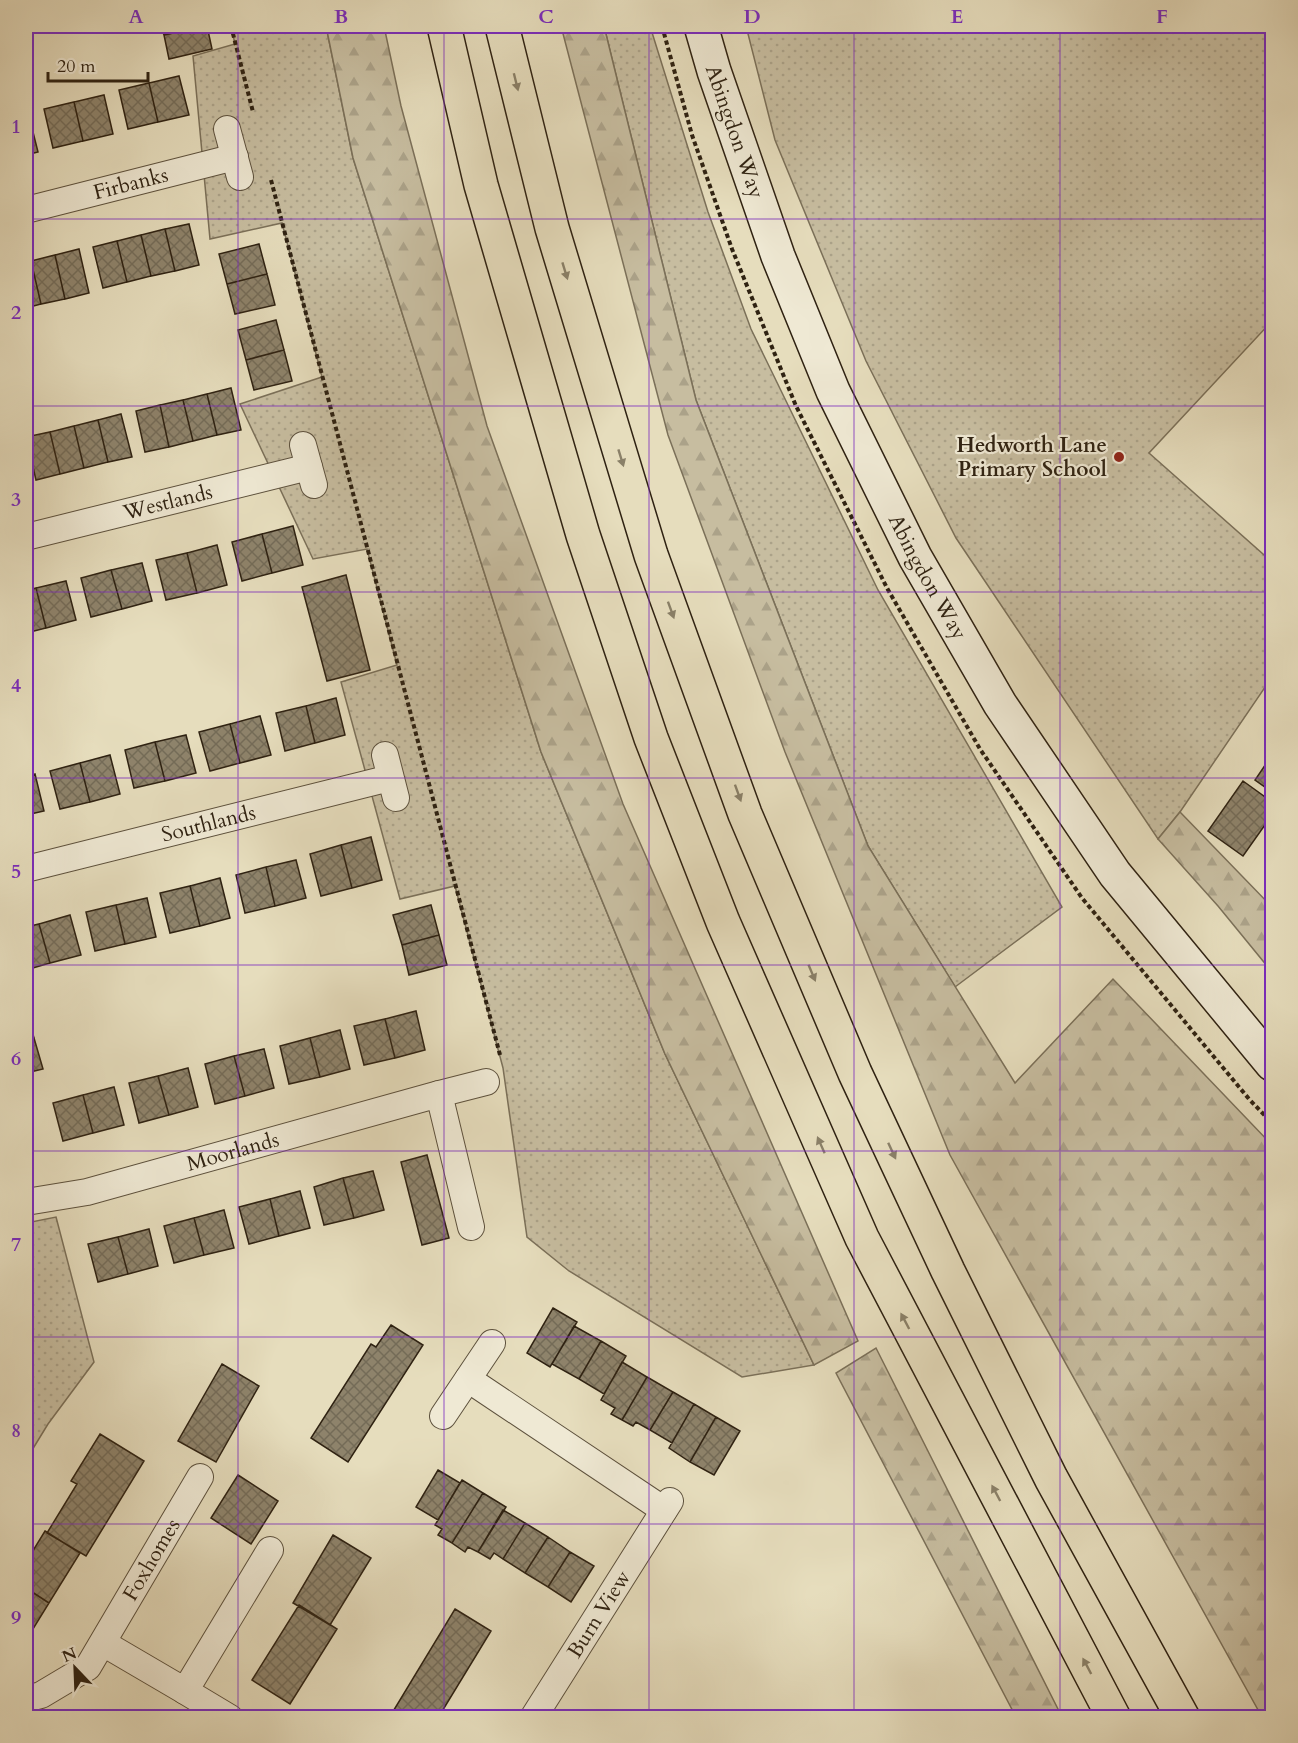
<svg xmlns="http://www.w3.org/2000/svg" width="1298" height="1743" font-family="Cardo,serif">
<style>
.green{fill:url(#green-dots);stroke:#7b7059;stroke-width:1.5}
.forest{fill:url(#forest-firs);stroke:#7b7059;stroke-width:1.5}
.building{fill:url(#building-cross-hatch);stroke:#2f2212;stroke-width:1.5}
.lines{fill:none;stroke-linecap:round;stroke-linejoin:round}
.street-casing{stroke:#5d513d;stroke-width:28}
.secondary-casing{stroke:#2f2212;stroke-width:36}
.highway-casing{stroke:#2f2212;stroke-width:36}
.path{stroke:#2f2212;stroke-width:4;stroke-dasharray:4.5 3;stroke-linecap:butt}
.street{stroke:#efe9d4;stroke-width:26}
.secondary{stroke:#efe9d4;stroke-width:33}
.highway{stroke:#e6ddbd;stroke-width:33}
.oneway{fill:#8a8068}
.grid{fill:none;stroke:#7b2cbf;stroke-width:1.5;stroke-opacity:0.55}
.poi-dot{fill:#8f2418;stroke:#efe9d4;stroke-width:2}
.labels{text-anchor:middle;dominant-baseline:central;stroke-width:4.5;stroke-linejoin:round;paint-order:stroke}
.street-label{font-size:21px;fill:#2f2212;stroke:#efe9d4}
.poi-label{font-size:21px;font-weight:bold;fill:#2f2212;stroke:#efe9d4;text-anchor:end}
.neatline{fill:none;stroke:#7b2cbf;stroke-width:2}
.grid-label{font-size:20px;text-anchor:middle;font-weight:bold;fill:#7b2cbf}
</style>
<defs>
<pattern id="green-dots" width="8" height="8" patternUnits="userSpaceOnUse" patternTransform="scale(1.5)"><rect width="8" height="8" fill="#c7bda0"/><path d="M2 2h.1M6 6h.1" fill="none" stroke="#aba289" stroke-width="1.8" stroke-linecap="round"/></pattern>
<pattern id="forest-firs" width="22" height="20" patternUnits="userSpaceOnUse" patternTransform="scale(1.5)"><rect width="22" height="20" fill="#c7bda0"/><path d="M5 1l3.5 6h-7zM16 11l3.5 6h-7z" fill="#aba289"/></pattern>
<pattern id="building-cross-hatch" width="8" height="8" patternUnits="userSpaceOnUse" patternTransform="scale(1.5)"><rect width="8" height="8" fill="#8e836b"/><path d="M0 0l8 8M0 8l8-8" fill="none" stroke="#746b57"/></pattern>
</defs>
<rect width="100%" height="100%" fill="#e6ddbd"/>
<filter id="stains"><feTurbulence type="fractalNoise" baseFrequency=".00333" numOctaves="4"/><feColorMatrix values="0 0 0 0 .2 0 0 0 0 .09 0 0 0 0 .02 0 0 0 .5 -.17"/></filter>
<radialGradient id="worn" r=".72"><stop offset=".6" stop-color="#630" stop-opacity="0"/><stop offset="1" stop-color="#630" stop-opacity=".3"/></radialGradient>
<path class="green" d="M231 26H326L353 158 541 752 665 1054 814 1365 742 1377 569 1271 527 1237 503 1068 455 886 400 899 341 682 397 665 367 549 313 559 240 404 322 377 282 223 210 239 193 56 235 44Z
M604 26H650L708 212 751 329 878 590 1062 907 955 987 868 846 696 400Z
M746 26H1272V321L1149 453 1272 562V677L1180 812 1158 839 956 538 866 361 775 140Z
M56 1217 94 1362 48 1424 26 1460V1223Z"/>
<path class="forest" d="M326 26H384L401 106 487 426 623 804 858 1341 814 1365 665 1054 541 752 353 158Z
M561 26H604L696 400 868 846 1015 1083 1113 979 1272 1145V1717H1262L950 1155 785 752 668 435Z
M1180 812 1272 907V972L1218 906 1158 839Z
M876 1348 1062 1717H1016L836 1373Z"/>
<path class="building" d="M161 26H205L164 35Z
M207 26 212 49 169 59 164 35Z
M179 76 189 115 158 122 149 83Z
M149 83 158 122 128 129 119 90Z
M104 95 113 134 83 141 74 102Z
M74 102 83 141 53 148 44 109Z
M28 112 38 152 26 155V113Z
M189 224 199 265 175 271 165 229Z
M165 229 175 271 151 276 141 235Z
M141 235 151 276 127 282 117 241Z
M117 241 127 282 103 288 93 247Z
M259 244 267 274 227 284 219 254Z
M79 249 89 293 65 299 55 255Z
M55 255 65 299 41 304 31 261Z
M31 261 41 304 26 308V263Z
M267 274 275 305 235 314 227 284Z
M276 320 284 350 246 360 238 330Z
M284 350 292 381 254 390 246 360Z
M231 388 241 430 217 435 207 394Z
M207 394 217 435 193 441 183 400Z
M183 400 193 441 169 447 160 405Z
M160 405 169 447 145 452 136 411Z
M121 414 132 457 108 462 98 420Z
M98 420 108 462 84 468 74 426Z
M74 426 84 468 60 474 50 432Z
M50 432 60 474 36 480 26 437Z
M293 526 303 565 272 573 262 534Z
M262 534 272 573 242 581 232 542Z
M217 545 227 585 197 593 187 553Z
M187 553 197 593 166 600 156 560Z
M142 563 152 601 122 609 111 570Z
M111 570 122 609 91 617 81 578Z
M346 575 370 670 327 681 302 587Z
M66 581 76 620 46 628 36 588Z
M36 588 46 628 26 633V591Z
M336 698 345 735 315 743 306 706Z
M306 706 315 743 285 751 276 713Z
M260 716 271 755 240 763 230 724Z
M230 724 240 763 210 771 199 732Z
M186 735 196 773 165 781 155 742Z
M155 742 165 781 134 788 125 750Z
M110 755 120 794 90 802 80 763Z
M1272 755V792L1255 780Z
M80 763 90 802 60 809 50 771Z
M35 774 44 811 26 815V777Z
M1243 781 1272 802V815L1243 856 1208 831Z
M371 837 382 880 352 888 341 845Z
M341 845 352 888 321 896 310 854Z
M296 860 306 898 275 906 266 867Z
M266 867 275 906 245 913 236 875Z
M220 878 230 918 200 926 190 886Z
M190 886 200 926 170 933 160 893Z
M147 898 156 937 125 944 116 905Z
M116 905 125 944 95 951 86 912Z
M431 905 439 935 402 945 393 915Z
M70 915 81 955 50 963 39 924Z
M39 924 50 963 26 970V927Z
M439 935 447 965 409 975 402 945Z
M26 1009 34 1038 26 1040Z
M416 1011 425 1050 395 1058 385 1019Z
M385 1019 395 1058 364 1065 354 1026Z
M340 1030 350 1069 320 1077 310 1038Z
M34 1038 43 1069 26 1073V1040Z
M310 1038 320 1077 289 1084 280 1046Z
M264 1049 274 1088 245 1096 234 1056Z
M234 1056 245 1096 215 1104 205 1064Z
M188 1068 198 1107 169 1115 158 1076Z
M158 1076 169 1115 139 1123 129 1083Z
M114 1087 124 1125 93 1133 83 1095Z
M83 1095 93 1133 63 1141 53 1103Z
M427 1155 449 1238 422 1245 401 1162Z
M373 1171 384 1210 354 1218 343 1178Z
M343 1178 354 1218 324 1225 314 1187Z
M300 1191 310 1228 279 1236 270 1199Z
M270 1199 279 1236 249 1244 239 1207Z
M224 1210 234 1248 204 1255 194 1218Z
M194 1218 204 1255 174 1263 164 1226Z
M149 1229 158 1266 128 1274 118 1237Z
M118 1237 128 1274 98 1282 88 1244Z
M553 1308 577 1322 550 1367 527 1353Z
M391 1325 423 1345 348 1462 311 1438 371 1344 376 1347Z
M574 1326 601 1341 579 1379 552 1364Z
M601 1341 626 1356 604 1394 579 1379Z
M622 1362 647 1377 622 1420 611 1414 615 1408 601 1400Z
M222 1364 259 1386 216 1462 178 1441Z
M647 1377 673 1392 650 1430 636 1422 633 1426 622 1420Z
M673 1392 694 1404 672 1443 650 1430Z
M694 1404 716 1417 690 1462 669 1448Z
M716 1417 740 1431 714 1475 690 1462Z
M100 1434 144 1461 86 1556 47 1533 77 1484 71 1481Z
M438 1470 460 1483 438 1520 416 1507Z
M238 1475 278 1501 251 1544 211 1518Z
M462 1480 483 1493 452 1543 438 1535 442 1529 435 1525Z
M483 1493 506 1507 478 1552 468 1547 465 1552 452 1543Z
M503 1510 525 1523 503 1559 494 1553 490 1559 478 1552Z
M525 1523 548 1537 525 1573 503 1559Z
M45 1531 80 1553 49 1603 26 1588V1562Z
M333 1535 371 1558 330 1625 293 1603Z
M548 1537 570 1552 548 1587 525 1573Z
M570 1552 594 1566 571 1602 548 1587Z
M26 1588 49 1603 33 1629 26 1624Z
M299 1605 337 1629 290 1704 252 1680Z
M455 1609 491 1631 438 1718H389Z
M94 1710 106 1718H89Z"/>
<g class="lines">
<defs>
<g id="street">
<path d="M227 129 240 177"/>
<path id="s1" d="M26 210 235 157"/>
<path d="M303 445 314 485"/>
<path id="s2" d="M26 537 309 467"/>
<path d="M385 755 396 798"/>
<path id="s3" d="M26 869 390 778"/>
<path d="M439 1094 486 1082"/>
<path id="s4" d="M26 1202 87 1192 439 1094 471 1227"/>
<path d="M468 1379 664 1510"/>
<path d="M443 1416 492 1343"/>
<path d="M103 1643 185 1691 270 1550"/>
<path d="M185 1691 230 1718"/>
<path id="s5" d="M26 1699 41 1695 88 1667 200 1477"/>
<path id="s6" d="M533 1718 670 1501"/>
</g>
<g id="secondary">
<path id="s7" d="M701 26 714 71 778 256 833 391 915 557 1000 704 1115 874 1272 1064"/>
</g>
<path id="highway" d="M444 26 481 185 583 535 651 738 723 922 862 1238 1114 1718
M502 26 552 228 651 555 745 814 855 1073 948 1271 1051 1478 1183 1718"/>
</defs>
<use href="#street" class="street-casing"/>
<use href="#secondary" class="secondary-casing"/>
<use href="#highway" class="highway-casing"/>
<path class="path" d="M231 26 253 112
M662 26 692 135 732 249 796 406 887 588 980 749 1082 898 1249 1099 1272 1123
M271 180 500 1055"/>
<use href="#street" class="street"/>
<use href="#secondary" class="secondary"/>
<use href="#highway" class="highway"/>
</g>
<defs><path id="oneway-solid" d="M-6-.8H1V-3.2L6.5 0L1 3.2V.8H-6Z" transform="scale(1.5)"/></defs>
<g class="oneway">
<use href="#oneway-solid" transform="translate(516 82) rotate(76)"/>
<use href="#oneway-solid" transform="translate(565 271) rotate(73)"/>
<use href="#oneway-solid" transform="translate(621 458) rotate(73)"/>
<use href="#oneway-solid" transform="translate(671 610) rotate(70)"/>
<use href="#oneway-solid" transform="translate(738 793) rotate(70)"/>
<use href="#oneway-solid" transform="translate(812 973) rotate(67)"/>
<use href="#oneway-solid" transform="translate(821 1145) rotate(-114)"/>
<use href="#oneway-solid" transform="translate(892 1151) rotate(65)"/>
<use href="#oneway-solid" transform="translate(905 1321) rotate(-118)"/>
<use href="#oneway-solid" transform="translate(996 1493) rotate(-118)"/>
<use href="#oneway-solid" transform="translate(1087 1666) rotate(-118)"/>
</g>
<path class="grid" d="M238 26V1718M444 26V1718M649 26V1718M854 26V1718M1060 26V1718M26 219H1272M26 406H1272M26 592H1272M26 778H1272M26 965H1272M26 1151H1272M26 1337H1272M26 1524H1272"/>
<circle class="poi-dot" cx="1119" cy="457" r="6"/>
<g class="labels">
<g class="street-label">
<text stroke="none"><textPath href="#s7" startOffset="111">Abingdon Way</textPath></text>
<text stroke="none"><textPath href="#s1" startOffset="108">Firbanks</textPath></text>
<text stroke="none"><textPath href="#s2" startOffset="146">Westlands</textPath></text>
<text stroke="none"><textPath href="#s7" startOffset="597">Abingdon Way</textPath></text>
<text stroke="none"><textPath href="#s3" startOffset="188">Southlands</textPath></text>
<text stroke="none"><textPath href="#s4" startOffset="213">Moorlands</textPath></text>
<text stroke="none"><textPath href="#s5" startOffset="195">Foxhomes</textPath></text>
<text stroke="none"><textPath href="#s6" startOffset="123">Burn View</textPath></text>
</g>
<g class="poi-label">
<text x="1107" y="445">Hedworth Lane<tspan x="1107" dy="24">Primary School</tspan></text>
</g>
</g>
<rect width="1298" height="1743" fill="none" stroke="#e6ddbd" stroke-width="66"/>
<g transform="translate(75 1668) rotate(337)" stroke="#efe9d4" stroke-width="4.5" paint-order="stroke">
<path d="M0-4.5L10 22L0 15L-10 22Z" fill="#2f2212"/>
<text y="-9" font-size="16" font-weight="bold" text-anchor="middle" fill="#2f2212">N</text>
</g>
<path d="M48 72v9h100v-9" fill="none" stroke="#2f2212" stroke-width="3"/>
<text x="57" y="72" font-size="18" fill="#2f2212" stroke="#efe9d4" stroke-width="4.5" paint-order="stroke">20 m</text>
<rect x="33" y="33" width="1232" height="1677" class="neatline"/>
<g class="grid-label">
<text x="136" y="23">A</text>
<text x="341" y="23">B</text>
<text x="546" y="23">C</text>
<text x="752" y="23">D</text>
<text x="957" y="23">E</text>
<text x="1162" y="23">F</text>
<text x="16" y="133">1</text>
<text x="16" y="319">2</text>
<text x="16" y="506">3</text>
<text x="16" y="692">4</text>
<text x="16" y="878">5</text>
<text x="16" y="1065">6</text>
<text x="16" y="1251">7</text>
<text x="16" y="1437">8</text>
<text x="16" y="1624">9</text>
</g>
<rect width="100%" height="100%" filter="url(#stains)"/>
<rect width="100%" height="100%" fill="url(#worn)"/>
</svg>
